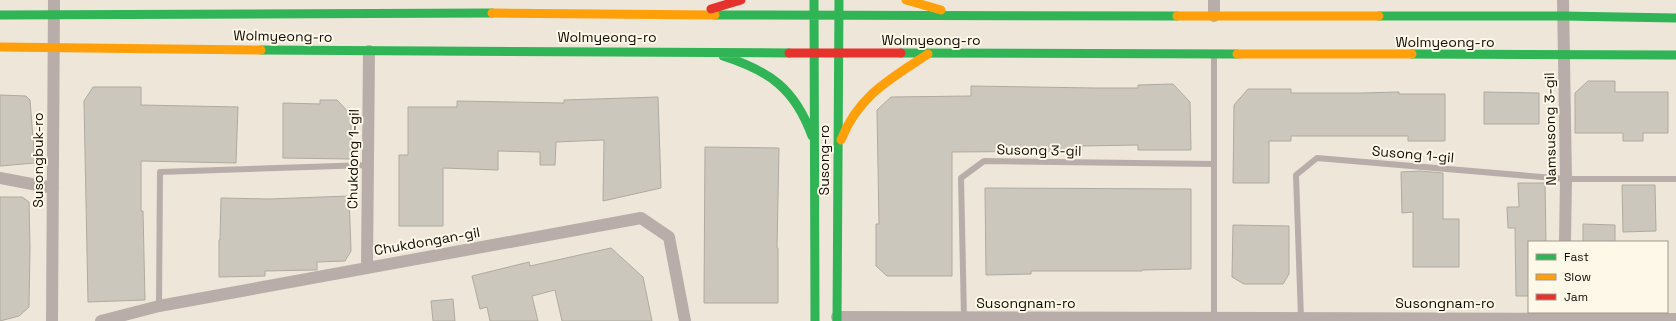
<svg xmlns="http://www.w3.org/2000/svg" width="1676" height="321" font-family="'Space Grotesk',sans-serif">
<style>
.building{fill:#ccc7bc;stroke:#afaaa0}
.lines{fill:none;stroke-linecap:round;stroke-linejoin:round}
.lane{stroke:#b9adaa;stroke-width:6}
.street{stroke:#b9adaa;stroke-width:12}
.fast{stroke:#30b455;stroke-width:9}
.slow{stroke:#ff9f0a;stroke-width:9}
.jam{stroke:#e5322d;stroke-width:9}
.labels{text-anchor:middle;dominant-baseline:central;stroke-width:4;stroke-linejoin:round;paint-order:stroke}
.street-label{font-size:14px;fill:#100c05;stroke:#fef8e9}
</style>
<rect width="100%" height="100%" fill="#ede6d9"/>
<path class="building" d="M1588 81H1615V92H1668V133H1643V141H1623V133H1575V93Z
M1173 84 1190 102 1191 150H1138V145L1082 146V151L952 152V276H887L876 266V224H879L877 110 891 97 971 96V86L1094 88H1138V85Z
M93 87H141V105L238 107 236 163 141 161V211H143L145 300 88 302 84 101Z
M1248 89H1291V93H1361L1399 92V94H1445V141H1408V136H1291V141H1269V183H1233L1234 105Z
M1484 92 1539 93V124H1484Z
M0 95 26 96 30 100 35 163 0 166Z
M658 97 661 188 603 201 604 140 556 142 555 165H540V152L498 151V170L443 168V226H399V155H408V107H457V101L564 103V100Z
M320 100H337L351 115V159L283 158V103L320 104Z
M705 147 779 148 777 248H778V303H704Z
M1420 171 1443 173V219H1459V267H1413V212L1402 213 1401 172Z
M1518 183H1545L1546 242H1529V296H1516L1515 228H1508L1507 207H1519Z
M1622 185H1655L1656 231 1623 232Z
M985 188 1191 189V269L1142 270V271H1031V274L986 275Z
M349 196 351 251 345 261 317 262V270H314L265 271V276L219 277V240H220L221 198 269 199Z
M0 197H22L29 202 30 248 29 307 19 316 0 321Z
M1583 224 1615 225V242H1583Z
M1233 225 1289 226V274L1283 284H1244L1232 277Z
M611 248 643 277 652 321H562L555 290 532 296 538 321H490L487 307 480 309 472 276 529 262 530 266Z
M453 299 455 321H433L431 301Z"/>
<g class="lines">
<path class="lane" d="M1214 55V318
M159 306 160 172 368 165
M964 318 961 178 984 161 1214 164
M1301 318 1296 175 1317 158 1566 179H1676"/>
<path class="street" d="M1214 0V16
M1563 0 1566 179 1565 242
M0 178 53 188
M367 267 369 51
M837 317 1676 319
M52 321 54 0
M101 321 159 306 641 218 669 237 685 321"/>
<path class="fast" d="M814 0 815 321
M0 15 492 13
M715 15 1177 16
M1379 16H1563L1676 18
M261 50 789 53
M901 53 1237 54
M1412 54 1676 55
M723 56C770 71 795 89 812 136
M837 321 839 0"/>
<path class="slow" d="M906 0 941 10
M492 13 715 15
M1177 16H1379
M0 47 261 50
M1237 54H1412
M841 140C858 96 890 79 928 54"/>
<path class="jam" d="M711 9 741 0
M789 53H901"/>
</g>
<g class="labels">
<g class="street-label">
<text transform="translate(283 36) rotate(1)">Wolmyeong-ro</text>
<text x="607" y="37">Wolmyeong-ro</text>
<text x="931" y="40">Wolmyeong-ro</text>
<text x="1445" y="42">Wolmyeong-ro</text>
<text transform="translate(1550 129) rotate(-91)">Namsusong 3-gil</text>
<text transform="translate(1039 150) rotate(1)">Susong 3-gil</text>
<text transform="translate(1413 154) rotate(5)">Susong 1-gil</text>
<text transform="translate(353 159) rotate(-89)">Chukdong 1-gil</text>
<text transform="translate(38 160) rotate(-90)">Susongbuk-ro</text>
<text transform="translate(824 160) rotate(-90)">Susong-ro</text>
<text transform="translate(427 241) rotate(-10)">Chukdongan-gil</text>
<text x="1026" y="303">Susongnam-ro</text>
<text x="1445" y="303">Susongnam-ro</text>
</g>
</g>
<rect x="1528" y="241" width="140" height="72" fill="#fef8e9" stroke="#9f9a8e"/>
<rect x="1536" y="254" width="20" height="6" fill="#30b455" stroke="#9f9a8e"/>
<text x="1564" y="261" font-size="12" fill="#100c05">Fast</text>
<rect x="1536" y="274" width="20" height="6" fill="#ff9f0a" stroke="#9f9a8e"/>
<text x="1564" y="281" font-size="12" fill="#100c05">Slow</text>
<rect x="1536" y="294" width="20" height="6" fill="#e5322d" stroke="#9f9a8e"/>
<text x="1564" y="301" font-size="12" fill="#100c05">Jam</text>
</svg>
